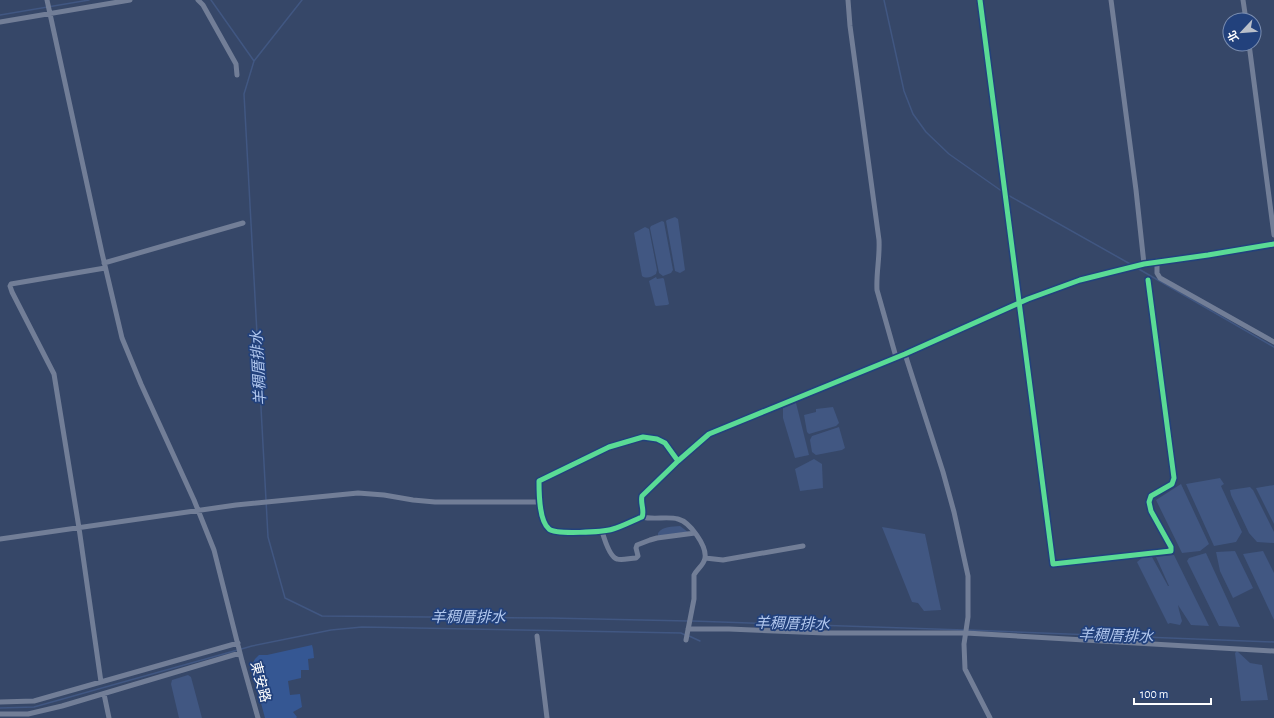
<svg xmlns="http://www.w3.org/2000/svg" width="1274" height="718" font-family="'Alegreya Sans','Noto Sans TC',sans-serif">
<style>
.green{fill:#355793}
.water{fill:#415782}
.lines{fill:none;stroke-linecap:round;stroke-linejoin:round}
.stream{stroke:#415782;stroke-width:1.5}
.minor{stroke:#727e97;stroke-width:5}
.cycleway-casing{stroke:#22417c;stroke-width:8}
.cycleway{stroke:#5adb95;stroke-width:5}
.labels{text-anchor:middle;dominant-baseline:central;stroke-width:3.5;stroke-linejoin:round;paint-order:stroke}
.street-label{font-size:14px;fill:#fff;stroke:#22417c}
.water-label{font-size:15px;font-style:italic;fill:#b1c7ee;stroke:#22417c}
</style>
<rect width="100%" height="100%" fill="#364768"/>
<path class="green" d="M312 645 313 649 314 658 308 659 309 670H301V678L288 681 290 695 300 694 302 707 293 712 297 717 296 718H265L251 666 255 659 259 655H267Z"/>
<path class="water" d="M675 217 678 219 685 270 680 273 675 271 666 221 667 220Z
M662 221 664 222 673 270 671 273 663 276 659 273 650 228 651 226Z
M645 227 649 229 657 270 656 274C652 277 646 279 642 276L634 233Z
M656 277 657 279 663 278 664 279 669 304 667 305 656 306 655 305 649 281Z
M796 403 809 455 795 458 783 418V408Z
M833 407 839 423 836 426 809 434 807 432 804 415 816 412V409Z
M839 427 845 448 842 450 816 455 812 452 810 440 812 436Z
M814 459 822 464 823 488 800 491 795 469Z
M1220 478 1224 484 1221 486 1242 532 1236 542 1214 546 1186 484Z
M1181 484 1209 544 1200 551 1182 553 1156 500Z
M1274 485V524L1256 488Z
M1250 487 1253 490 1274 532V543L1257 542 1249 533 1231 495 1230 490Z
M680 526 688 532 658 536V533C663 526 672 527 680 526Z
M882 527 925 534 941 610 924 611 918 603 912 602Z
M1235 551 1253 588 1233 598 1220 571 1216 552Z
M1263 551 1274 573V620L1243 554Z
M1206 553 1240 627 1219 626 1187 561 1189 558Z
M1174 555 1209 626 1191 625 1178 605 1179 610 1182 621 1180 625 1170 623 1168 624 1137 562 1143 557H1152L1168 586H1169L1156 557Z
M1237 651 1250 663 1262 665 1268 700 1241 701 1235 653Z
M188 675 191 677 202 718H179L171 684 172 680Z"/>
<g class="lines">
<path class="stream" d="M211 0 254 61
M302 0 254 61 244 94 268 537 285 598 322 616 550 618 688 621
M884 0 904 91 913 114 926 132 949 154 1003 192
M0 15 89 0
M1006 194 1132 265
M1137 268 1274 347
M692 621 964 630
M968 630 1274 642
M689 636 700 641
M0 708 34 707 252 646 331 630 362 627 681 633 685 635"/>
<path class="minor" d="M47 0 102 253 122 338 141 384 194 500 214 550 242 661 258 718
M198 0 203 5 236 64 237 75
M848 0 850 26 879 240C880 257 876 273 877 290L896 357
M980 0 1053 564 1171 551V547L1151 511 1149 502 1151 496 1172 484 1174 478 1148 280
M1111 0 1136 190 1144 264
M1243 0 1246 20
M0 22 130 0
M1249 44 1274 235
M1157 261V273L1160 278 1274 342
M104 263 243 223
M905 354 943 472 954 512 968 576V617L964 644 965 669 990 718
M678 461 665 443 657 439 643 437 609 447 539 481C539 493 539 521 549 529 556 535 603 532 613 529 623 526 632 521 642 517 645 511 640 503 642 496L678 461 709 434 905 354 1028 299 1080 280 1144 264 1208 255 1274 244
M642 517C654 520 668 516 678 519 690 522 707 546 705 558 704 565 697 569 694 575V599L686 640
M602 531C604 538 610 557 617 559 622 561 630 558 636 558L638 556 636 548 637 545 650 540 657 538 695 533
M0 539 236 505 358 493 384 495 413 500 435 502H539
M705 558 723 560 803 546
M688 629H729L825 633H966L1274 651
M537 636 547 718
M101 682 79 528 54 374 12 292 10 286 11 284 105 268
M104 694 109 718
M0 702 34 701 238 643
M0 714H28L62 706 240 653"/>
<defs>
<path id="cycleway" d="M980 0 1053 564 1171 551V547L1151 511 1149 502 1151 496 1172 484 1174 478 1148 280
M678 461 665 443 657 439 643 437 609 447 539 481C539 493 539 521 549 529 556 535 603 532 613 529 623 526 632 521 642 517 645 511 640 503 642 496L678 461 709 434 905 354 1028 299 1080 280 1144 264 1208 255 1274 244"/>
</defs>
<use href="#cycleway" class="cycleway-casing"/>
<use href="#cycleway" class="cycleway"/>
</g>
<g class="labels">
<g class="street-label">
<text transform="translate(260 682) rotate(75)">東安路</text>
</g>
<g class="water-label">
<text transform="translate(259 368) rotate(-93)">羊稠厝排水</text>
<text x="468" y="617">羊稠厝排水</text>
<text transform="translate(792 624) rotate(1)">羊稠厝排水</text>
<text transform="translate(1116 636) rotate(2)">羊稠厝排水</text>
</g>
</g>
<g transform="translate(1242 32) rotate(244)"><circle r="19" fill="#22417c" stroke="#7a8db0"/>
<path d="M0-3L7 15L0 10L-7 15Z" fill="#b9bfca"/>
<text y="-6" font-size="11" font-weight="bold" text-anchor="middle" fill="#ffffff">北</text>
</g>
<path d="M1134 698v6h77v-6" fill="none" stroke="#ffffff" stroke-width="2"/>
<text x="1140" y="698" font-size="12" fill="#ffffff" stroke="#22417c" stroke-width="3" paint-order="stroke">100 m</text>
</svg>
